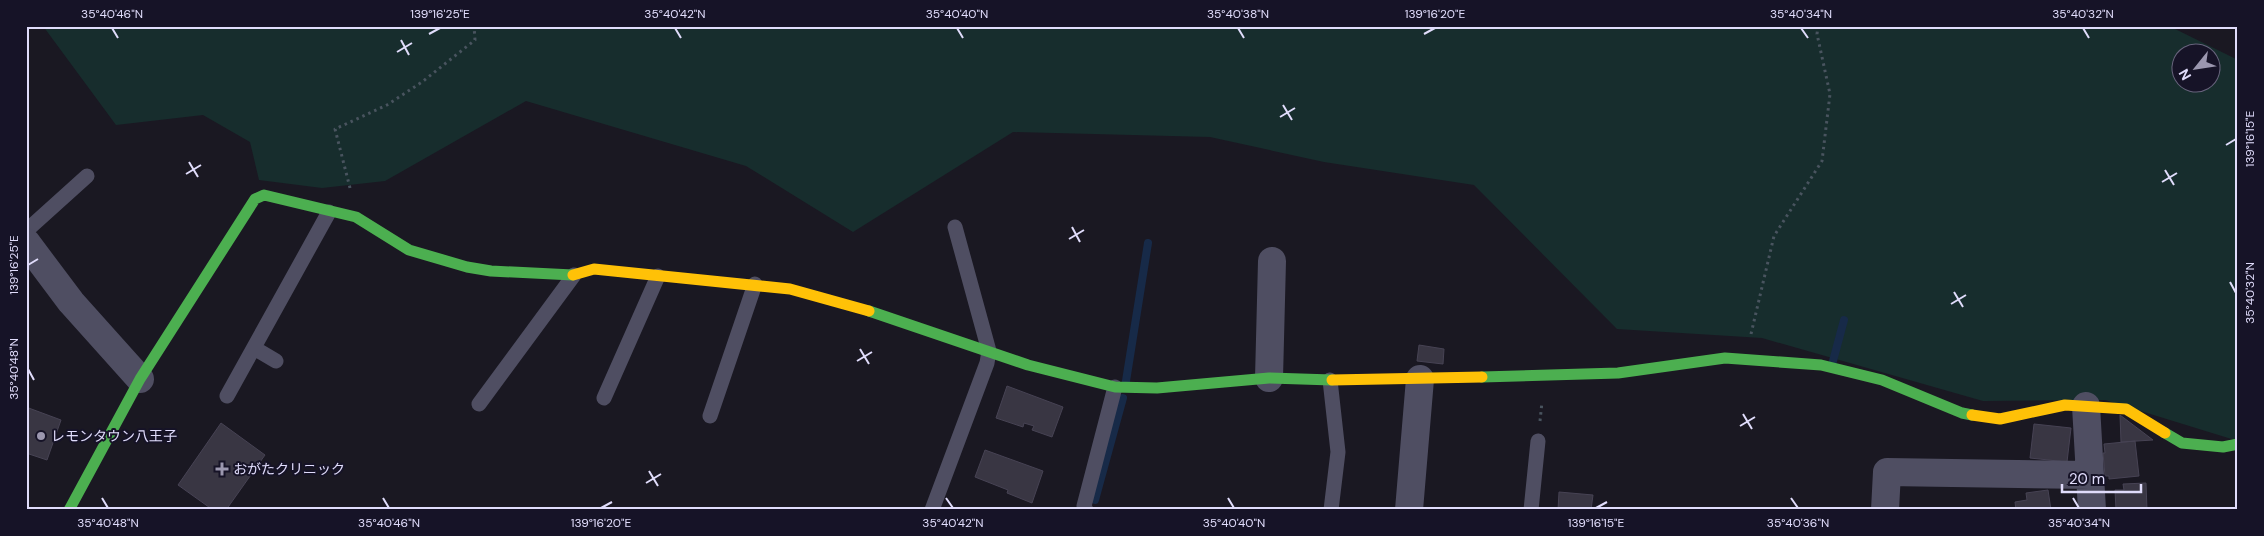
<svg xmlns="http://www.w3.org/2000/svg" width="2264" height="536" font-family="'DM Sans','Noto Sans JP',sans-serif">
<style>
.green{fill:#172d2d;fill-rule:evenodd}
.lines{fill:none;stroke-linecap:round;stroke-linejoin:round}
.stream{stroke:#172a48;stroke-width:8}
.building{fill:#393643;stroke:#474354}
.path{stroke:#49545f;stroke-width:3;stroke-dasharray:2.5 4;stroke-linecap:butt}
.lane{stroke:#4f4e62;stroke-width:15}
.street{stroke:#4f4e62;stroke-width:28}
.fast{stroke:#4caf50;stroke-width:11}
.slow{stroke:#ffc107;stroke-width:11}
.ticks{fill:none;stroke:#e0dcfb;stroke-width:2}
.poi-dot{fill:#9b97af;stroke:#161327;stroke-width:2}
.labels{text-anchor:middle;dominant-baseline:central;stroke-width:4;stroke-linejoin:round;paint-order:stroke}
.poi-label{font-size:14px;fill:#e0dcfb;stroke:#161327;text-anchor:start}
.neatline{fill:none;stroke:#e0dcfb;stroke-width:2}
.ticks-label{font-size:12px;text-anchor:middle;fill:#e0dcfb}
</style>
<rect width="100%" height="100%" fill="#1a1822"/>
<path class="green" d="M43 26H2169L2238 60V441L2105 400 1983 401 1762 338 1617 329 1474 185 1324 162 1210 137 1013 132 853 232 746 166 526 101 385 181 322 188 259 180 250 142 203 115 116 125ZM2182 52H2212V82H2182Z"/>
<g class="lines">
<path class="stream" d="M1833 361 1844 320
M1126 381 1148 243
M1095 500 1123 398"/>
</g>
<path class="building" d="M1419 345 1444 349 1443 364 1417 361Z
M1007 386 1063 407 1052 437 1032 430 1034 426 1024 423 1023 427 996 418Z
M26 407 61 420 47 460 26 453Z
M2120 415 2153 440 2121 442Z
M221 423 265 455 226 510H213L178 485Z
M2034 424 2071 428 2067 462 2030 458Z
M2135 441 2139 476 2109 479V476H2105L2103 453H2105L2104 444Z
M985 450 1043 471 1032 503 1007 493 1008 490 975 477Z
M2146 483 2147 510H2116L2115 490H2124L2123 484Z
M2048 490 2051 510H2016L2015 502 2027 500 2026 493Z
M1559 492 1593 495 1591 510H1558Z"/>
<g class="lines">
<path class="path" d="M350 188 335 129 387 105 422 82 475 40 474 26
M1751 334 1774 236 1822 161 1830 94 1817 34 1818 26
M1540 421 1542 402"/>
<path class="lane" d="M26 231 87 176
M254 348 276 361
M1330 380 1338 452 1331 510
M227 396 329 212
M604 398 658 276
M479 404 574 275
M710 416 755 284
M932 510 987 363 989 351 955 227
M1086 510 1084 506 1115 387
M1531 510 1538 441"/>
<path class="street" d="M26 242 71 302 140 379
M1269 378 1272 261
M2086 406 2092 510
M1409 510 1420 379
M1885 510 1887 472 2090 475"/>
<path class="fast" d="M869 311 1028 365 1115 387 1157 388 1269 378 1332 380
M1482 377 1618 373 1725 358 1821 365 1882 380 1962 413 1972 415
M2165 433 2182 443 2223 447 2238 444
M69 510 140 379 255 199 264 195 356 217 409 250 467 267 491 271 573 275"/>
<path class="slow" d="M573 275 594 269 790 289 869 311
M1332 380 1482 377
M1972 415 2000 419 2065 405 2126 409 2165 433"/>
</g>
<path class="ticks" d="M112 28 118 38M675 28 681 38M957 28 963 38M1238 28 1244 38M1801 28 1808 38M2083 28 2089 38M429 34 440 28M1424 34 1435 28M401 40 409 55M397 52 412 43M1283 105 1292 120M1280 117 1295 108M2226 145 2236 139M189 162 198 177M2165 170 2174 185M186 174 201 165M2162 182 2177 173M1072 227 1080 242M1069 239 1084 230M28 265 38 259M2230 282 2236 293M1954 292 1963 307M1951 304 1966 295M860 349 869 364M857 361 872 352M28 369 34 380M1743 414 1752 429M1740 426 1755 417M649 471 658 486M646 483 661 474M102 498 108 508M383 498 389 508M946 498 953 508M1228 498 1234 508M1791 498 1798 508M2073 498 2079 508M601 508 612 502M1596 508 1607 502"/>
<g class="poi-dot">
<circle cx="41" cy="436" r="5"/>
<path d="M219.5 461.5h5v5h5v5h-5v5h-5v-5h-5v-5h5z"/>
</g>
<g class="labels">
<g class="poi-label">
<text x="51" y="436">レモンタウン八王子</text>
<text x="233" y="469">おがたクリニック</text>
</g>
</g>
<rect width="2264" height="536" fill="none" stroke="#161327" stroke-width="55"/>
<g transform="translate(2196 68) rotate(240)"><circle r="24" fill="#161327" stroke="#67637c"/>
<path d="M0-4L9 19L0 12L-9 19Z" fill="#9b97af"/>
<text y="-8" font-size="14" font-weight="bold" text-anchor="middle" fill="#e0dcfb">N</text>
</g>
<path d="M2062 484v8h79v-8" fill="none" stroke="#e0dcfb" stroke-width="2.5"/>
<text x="2069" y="484" font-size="15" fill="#e0dcfb" stroke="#161327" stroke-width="4" paint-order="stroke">20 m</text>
<rect x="28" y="28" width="2208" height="480" class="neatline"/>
<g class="ticks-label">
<text x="112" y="18">35°40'46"N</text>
<text x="440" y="18">139°16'25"E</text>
<text x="675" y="18">35°40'42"N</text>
<text x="957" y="18">35°40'40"N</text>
<text x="1238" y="18">35°40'38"N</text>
<text x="1435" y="18">139°16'20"E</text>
<text x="1801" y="18">35°40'34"N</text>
<text x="2083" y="18">35°40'32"N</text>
<text transform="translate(2250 139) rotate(-90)" y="4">139°16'15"E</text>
<text transform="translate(14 265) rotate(-90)" y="4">139°16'25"E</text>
<text transform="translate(2250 293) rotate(-90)" y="4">35°40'32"N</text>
<text transform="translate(14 369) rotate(-90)" y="4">35°40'48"N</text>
<text x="108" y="527">35°40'48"N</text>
<text x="389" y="527">35°40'46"N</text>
<text x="601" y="527">139°16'20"E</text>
<text x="953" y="527">35°40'42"N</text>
<text x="1234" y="527">35°40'40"N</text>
<text x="1596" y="527">139°16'15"E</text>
<text x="1798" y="527">35°40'36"N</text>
<text x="2079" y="527">35°40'34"N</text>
</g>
</svg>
